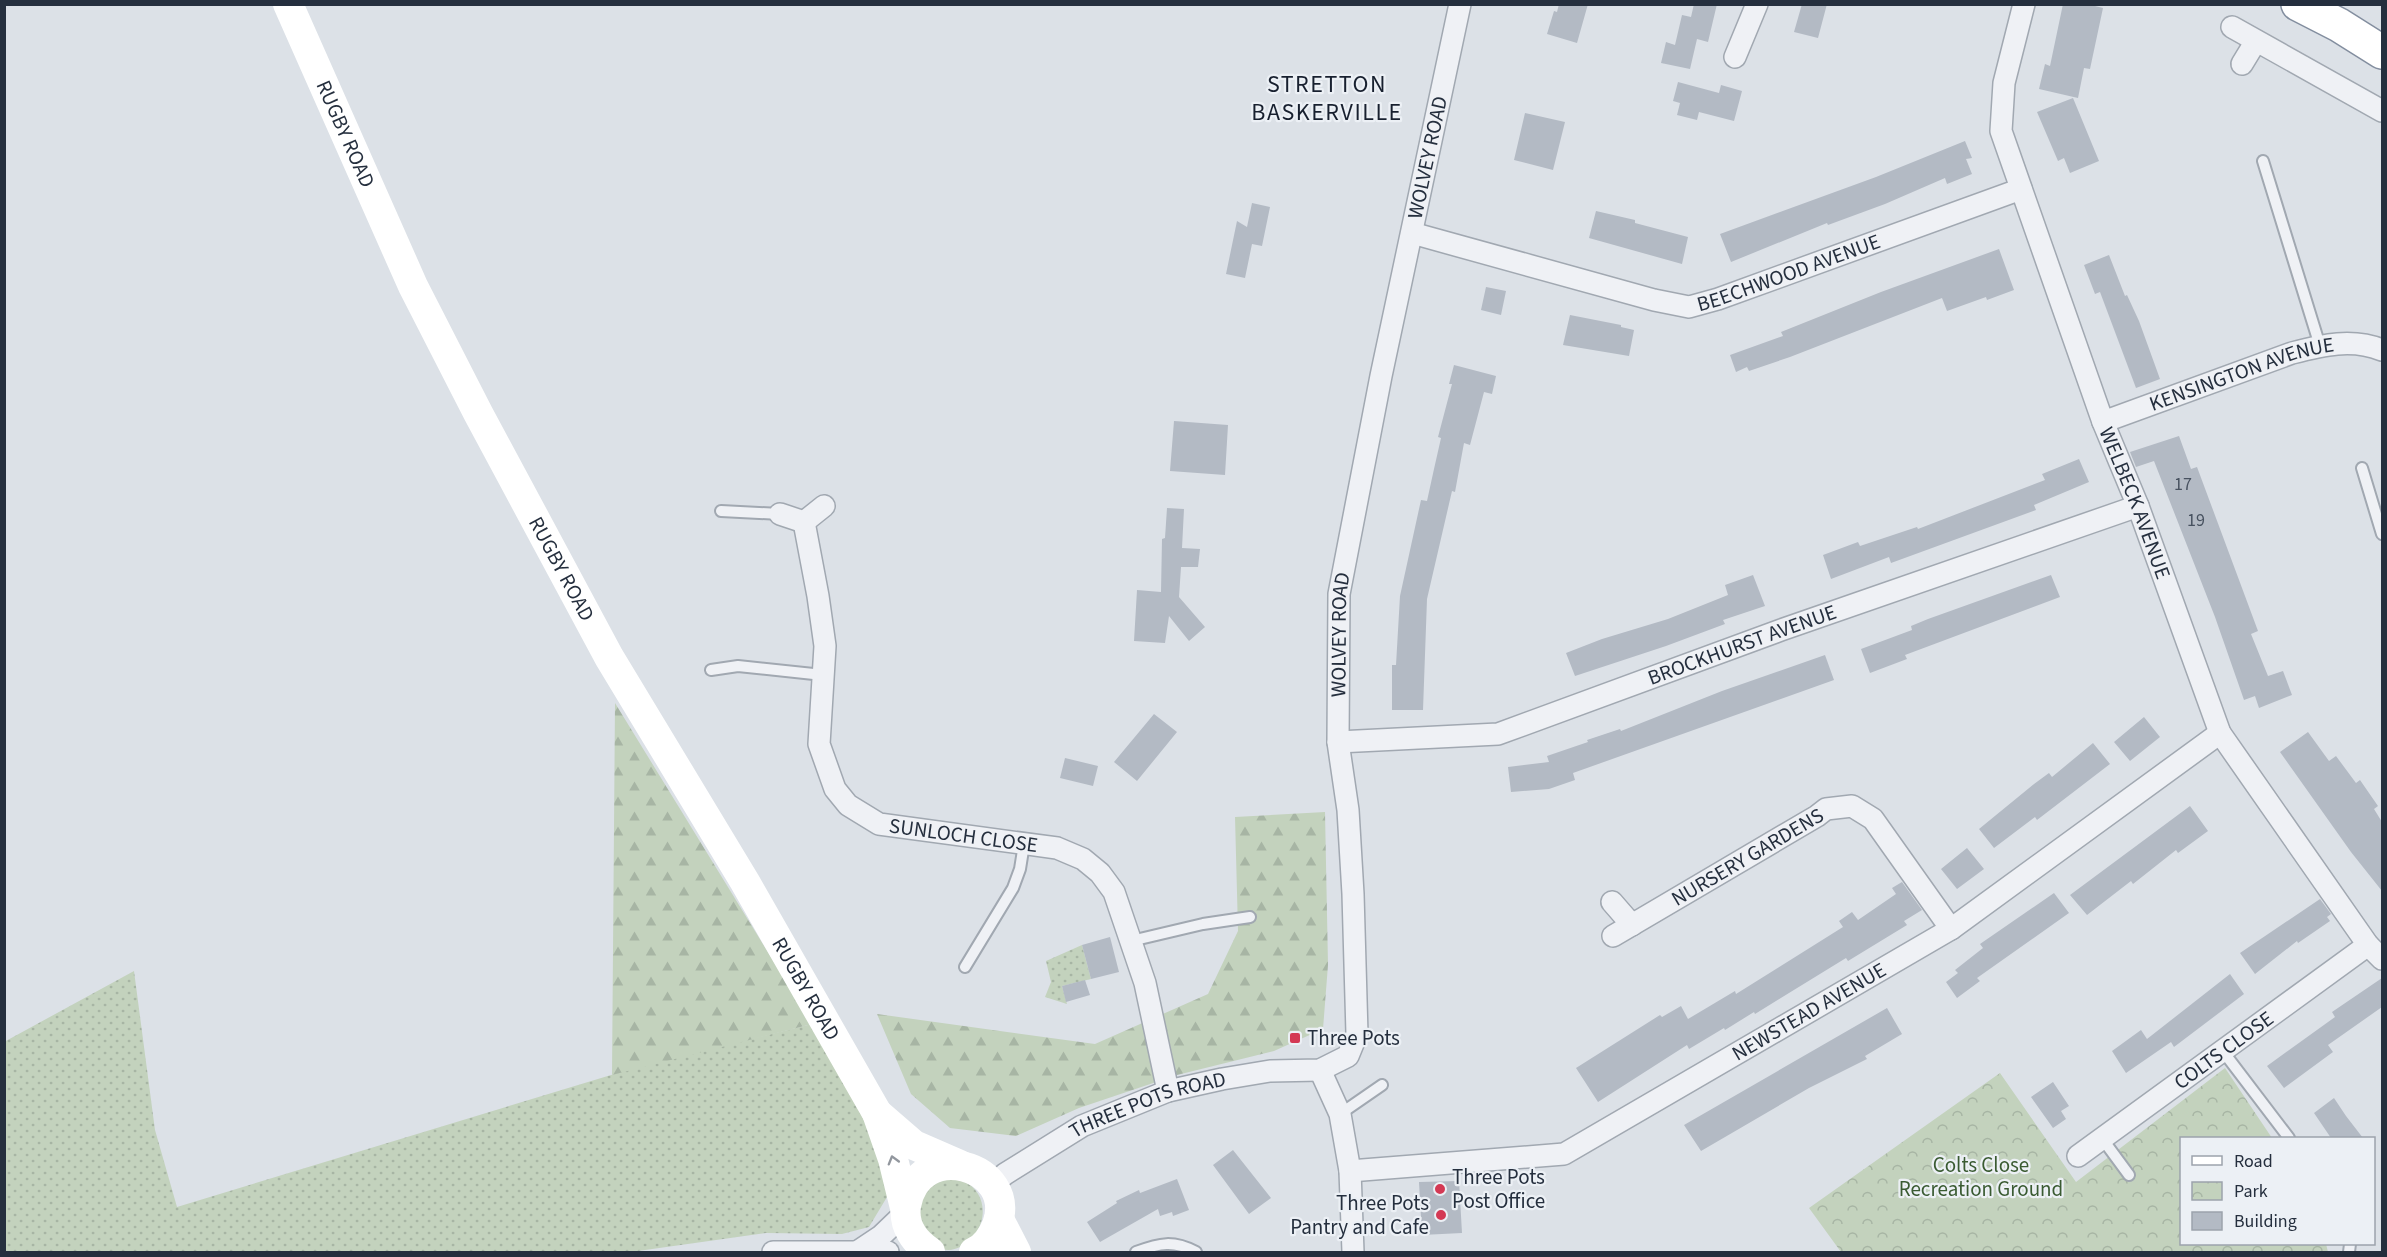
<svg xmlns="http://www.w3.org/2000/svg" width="2387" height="1257" font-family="'Source Sans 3',sans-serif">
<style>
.grass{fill:url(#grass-dots)}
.forest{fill:url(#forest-firs)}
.park{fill:url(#park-crowns)}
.building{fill:#b3bac4}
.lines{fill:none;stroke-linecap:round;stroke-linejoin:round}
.service-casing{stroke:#a1a8b1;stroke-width:14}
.minor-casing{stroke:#a1a8b1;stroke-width:24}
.trunk-casing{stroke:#838e9f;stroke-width:36}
.service{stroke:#eff1f5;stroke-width:10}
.minor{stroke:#eff1f5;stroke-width:21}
.secondary{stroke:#fff;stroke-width:30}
.trunk{stroke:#fff;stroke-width:33}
.oneway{stroke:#92979e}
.poi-dot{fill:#d43954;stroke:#ecf0f5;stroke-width:2}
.labels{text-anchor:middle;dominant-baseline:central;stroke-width:4.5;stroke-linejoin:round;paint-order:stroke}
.number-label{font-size:18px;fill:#485260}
.street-label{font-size:21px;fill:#252f3e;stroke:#ecf0f5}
.poi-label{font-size:21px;fill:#252f3e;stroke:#ecf0f5;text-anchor:start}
.park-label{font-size:21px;fill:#3a5b32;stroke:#ecf0f5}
.quarter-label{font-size:24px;letter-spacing:1.5px;fill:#18202f;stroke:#ecf0f5}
</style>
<defs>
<pattern id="grass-dots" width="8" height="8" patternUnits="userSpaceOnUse" patternTransform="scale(1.5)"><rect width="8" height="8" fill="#c3d2bd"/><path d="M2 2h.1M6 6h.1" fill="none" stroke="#a7b5a4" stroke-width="1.8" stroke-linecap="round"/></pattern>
<pattern id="forest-firs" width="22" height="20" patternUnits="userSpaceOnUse" patternTransform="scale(1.5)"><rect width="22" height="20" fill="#c3d2bd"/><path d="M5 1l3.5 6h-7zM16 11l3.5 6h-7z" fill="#a7b5a4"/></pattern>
<pattern id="park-crowns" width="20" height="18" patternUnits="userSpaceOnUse" patternTransform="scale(1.5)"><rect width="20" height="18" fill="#c3d2bd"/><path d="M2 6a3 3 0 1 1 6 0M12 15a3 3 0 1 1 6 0" fill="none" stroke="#a7b5a4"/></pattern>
</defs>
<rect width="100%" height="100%" fill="#dce1e7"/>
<path class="grass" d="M1082 945 1091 979 1062 986 1067 1004 1045 997 1051 982 1046 961Z
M134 971 155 1130 177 1207 644 1065 812 1024 877 1143 890 1192 869 1227 842 1234 766 1233 631 1252H5L4 1042Z
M936 1180C944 1180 957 1177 964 1181 997 1198 983 1246 949 1250 943 1250 936 1248 930 1246L913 1203Z"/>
<path class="forest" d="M615 703 812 1024 612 1075Z
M1325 812 1328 965 1323 1029 1274 1051 1177 1075 1079 1108 1016 1136 950 1128 911 1094 877 1014 1095 1044 1208 994 1238 931 1235 817Z"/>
<path class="park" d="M2225 1068 2272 1138H2182V1244H2326L2328 1252H1841L1809 1208 2000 1073 2076 1182Z"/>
<path class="building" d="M1559 4H1588L1577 43 1547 34 1554 11 1557 12Z
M1694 4H1717L1708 42 1697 39 1690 69 1661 63 1666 42 1675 45 1682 15 1691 17Z
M1802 4H1827L1818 38 1794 32Z
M2063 4H2087L2103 8 2090 69 2084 68 2078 98 2039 89 2045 64 2050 66Z
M1678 82 1719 93 1721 85 1742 91 1734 121 1699 112 1697 120 1677 115 1680 103 1673 101Z
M2073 98 2099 161 2070 173 2064 158 2058 161 2037 112Z
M1525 113 1565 122 1553 170 1514 160Z
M1965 141 1972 158 1966 159 1972 174 1947 184 1945 178 1885 204 1828 225 1827 223 1731 262 1720 234 1876 177Z
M1252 203 1270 207 1262 246 1252 244 1245 278 1226 274 1237 221 1247 227Z
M1596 211 1635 220V223L1688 237 1682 264 1589 238Z
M1999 249 2014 290 1987 300 1986 297 1947 311 1942 298 1790 357 1749 371 1747 367 1736 372 1730 355 1783 336 1781 332 1881 292Z
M2109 255 2125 296 2127 295 2139 321 2160 379 2136 388 2100 292 2095 294 2084 265Z
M1486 287 1506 291 1501 315 1481 310Z
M1570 315 1621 325V327L1634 330 1629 356 1563 345Z
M1454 365 1496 376 1492 394 1484 392 1470 445 1464 443 1455 492 1452 491 1427 599 1423 710H1392V665H1396L1400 596 1421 500 1427 501 1434 469 1441 438 1438 437 1452 384H1449Z
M1174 421 1228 425 1225 475 1170 471Z
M2179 436 2191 469 2197 467 2258 631 2251 634 2268 676 2283 671 2292 695 2259 708 2255 696 2244 700 2215 617 2154 461 2136 467 2130 452Z
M2079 459 2089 482 2034 505 2036 510 1891 563 1889 557 1831 579 1823 555 1858 542 1860 546 1917 527 1918 529 2045 480 2042 474Z
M1167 508 1184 509 1182 548 1200 549 1198 567H1181L1179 597 1205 627 1189 641 1169 616 1165 643 1134 641 1137 590 1161 592 1162 539 1165 538Z
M1753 575 1765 606 1723 620 1725 624 1666 646 1575 676 1566 653 1602 639 1668 619 1728 595 1725 585Z
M2051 575 2060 597 1905 655 1907 659 1870 673 1861 649 1912 630 1911 626 1928 619Z
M1825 655 1834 680 1573 773 1575 780 1549 789 1511 792 1508 767 1549 762 1547 756 1588 742 1587 740 1620 729 1621 731 1722 691Z
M1154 714 1177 732 1137 781 1114 762Z
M2144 717 2160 737 2130 761 2114 742Z
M2308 732 2329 761 2336 756 2356 783 2360 780 2378 806 2374 809 2382 822V891L2351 852 2280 752Z
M2093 743 2110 764 2037 820 2035 817 1994 848 1979 829 2034 784 2049 773 2052 777Z
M1065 758 1098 766 1093 786 1060 778Z
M2190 806 2208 831 2178 853 2176 850 2133 884 2131 881 2087 915 2070 895Z
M1967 848 1984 869 1957 889 1941 869Z
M1902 882 1922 910 1904 921 1907 925 1848 961 1846 958 1755 1014 1754 1012 1725 1030 1724 1028 1689 1049 1687 1045 1598 1102 1576 1068 1660 1015 1662 1017 1681 1006 1688 1019 1735 991 1736 994 1843 927 1839 921 1852 912 1858 920 1896 894 1892 888Z
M2054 893 2069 913 1977 978 1980 981 1957 998 1946 982 1958 973 1955 970 1983 948 1980 944Z
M2320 899 2331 914 2327 917 2330 921 2298 943 2297 941 2255 974 2240 953Z
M1110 937 1119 972 1091 979 1082 945Z
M2230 974 2244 994 2174 1047 2171 1042 2126 1073 2112 1051 2141 1030 2147 1039Z
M2382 978V1007L2328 1045 2333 1052 2284 1088 2267 1066 2335 1017 2332 1012Z
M1085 980 1090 995 1066 1002 1062 986Z
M1887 1008 1902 1034 1865 1056 1867 1059 1809 1088 1701 1151 1684 1125Z
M2053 1082 2069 1106 2061 1111 2066 1119 2053 1128 2031 1097Z
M2334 1098 2346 1116 2363 1138H2331L2314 1113Z
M1233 1150 1271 1198 1249 1214 1213 1165Z
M1177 1179 1189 1210 1173 1216 1172 1212 1160 1216 1158 1209 1100 1242 1087 1222 1117 1203 1116 1201 1139 1190 1140 1193Z
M1459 1181 1462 1233 1422 1235 1419 1182Z"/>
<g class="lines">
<defs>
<path id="service" d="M2263 161 2320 346
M2362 468 2382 534
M721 511 780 514
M711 670 738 666 823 675
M1131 941 1203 924 1250 917
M965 967 1013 888 1020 869 1024 844
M2222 1050 2289 1138
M1340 1114 1382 1085
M2101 1137 2129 1175
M1136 1252C1160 1243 1173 1240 1196 1252
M2349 1252 2350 1244"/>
<g id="minor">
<path id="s1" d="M2024 4 2004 83 2001 131 2103 422 2138 506 2220 733 2368 945 2382 959"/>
<path d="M2232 27 2382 111"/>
<path d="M1735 57 1757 4"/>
<path d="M2242 64 2256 41"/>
<path id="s2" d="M1412 233 1654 300 1689 307 1718 299 2021 189"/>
<path id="s3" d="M2103 422 2292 353C2323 345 2352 338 2382 350"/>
<path d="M780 514 804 522 824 506"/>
<path id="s4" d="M804 522 818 596 825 646 819 744 835 789 848 805 879 824 1057 848 1083 859 1100 873 1114 892 1145 983 1168 1091"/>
<path id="s5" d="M1338 742 1498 734 1781 630 2138 506"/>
<path d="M1612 902 1632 925"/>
<path id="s6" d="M1613 936 1817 816 1826 809 1852 806 1873 819 1951 929"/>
<path d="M1320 1070 1340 1114 1350 1171 1353 1252"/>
<path id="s7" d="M2078 1156 2368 945"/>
<path id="s8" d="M1350 1171 1564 1154 1951 929 2220 733"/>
<path id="s9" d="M992 1185 1005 1174 1082 1126 1168 1091 1222 1079 1270 1071 1320 1070 1348 1056 1357 1034 1353 894 1348 810 1338 742 1339 594 1381 376 1460 4"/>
<path d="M773 1252H888"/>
<path d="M857 1252 881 1236 905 1213"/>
</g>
<path id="trunk" d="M2298 4 2339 25 2382 52"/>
</defs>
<use href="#service" class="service-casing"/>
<use href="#minor" class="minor-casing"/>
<use href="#trunk" class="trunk-casing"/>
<use href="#service" class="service"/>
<use href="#minor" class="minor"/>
<g class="secondary">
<path id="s10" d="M288 4 413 286 478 413 609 657 745 882 877 1113 893 1159 905 1208"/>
<path d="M877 1113 914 1145 960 1165"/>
<path d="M999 1219 1016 1252"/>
<path d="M930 1252C915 1242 903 1226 906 1206 918 1136 1019 1165 997 1225 992 1237 986 1247 974 1252"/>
</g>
<use href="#trunk" class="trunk"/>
</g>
<defs><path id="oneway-chevron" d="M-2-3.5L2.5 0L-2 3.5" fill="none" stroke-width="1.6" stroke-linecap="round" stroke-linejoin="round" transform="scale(1.5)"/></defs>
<use class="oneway" href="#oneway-chevron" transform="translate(893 1160) rotate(-106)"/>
<g class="poi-dot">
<rect x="1289" y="1032" width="12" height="12" rx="3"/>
<circle cx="1440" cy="1189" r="6"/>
<circle cx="1441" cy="1215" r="6"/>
</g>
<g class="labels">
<g class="number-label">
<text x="2183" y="484">17</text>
<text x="2196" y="520">19</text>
</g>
<g class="street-label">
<text stroke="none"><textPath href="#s10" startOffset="142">RUGBY ROAD</textPath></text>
<text stroke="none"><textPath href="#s9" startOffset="1296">WOLVEY ROAD</textPath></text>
<text stroke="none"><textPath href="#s2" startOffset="392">BEECHWOOD AVENUE</textPath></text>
<text stroke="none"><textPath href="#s3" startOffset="147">KENSINGTON AVENUE</textPath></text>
<text stroke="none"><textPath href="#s1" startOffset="525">WELBECK AVENUE</textPath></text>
<text stroke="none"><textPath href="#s10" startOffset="628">RUGBY ROAD</textPath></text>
<text stroke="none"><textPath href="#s9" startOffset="810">WOLVEY ROAD</textPath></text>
<text stroke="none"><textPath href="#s5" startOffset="420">BROCKHURST AVENUE</textPath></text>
<text stroke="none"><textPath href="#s4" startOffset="414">SUNLOCH CLOSE</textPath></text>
<text stroke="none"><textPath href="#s6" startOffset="156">NURSERY GARDENS</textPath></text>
<text stroke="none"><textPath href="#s10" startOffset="1114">RUGBY ROAD</textPath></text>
<text stroke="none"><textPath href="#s8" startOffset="498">NEWSTEAD AVENUE</textPath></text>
<text stroke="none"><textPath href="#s7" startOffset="180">COLTS CLOSE</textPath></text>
<text stroke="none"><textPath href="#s9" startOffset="177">THREE POTS ROAD</textPath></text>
</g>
<g class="poi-label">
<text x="1307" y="1038">Three Pots</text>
<text x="1452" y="1177">Three Pots<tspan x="1452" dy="24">Post Office</tspan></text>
<text x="1429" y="1203" text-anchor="end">Three Pots<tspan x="1429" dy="24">Pantry and Cafe</tspan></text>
</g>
<g class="park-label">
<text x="1981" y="1165">Colts Close<tspan x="1981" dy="24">Recreation Ground</tspan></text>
</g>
<g class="quarter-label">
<text x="1327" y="84">STRETTON<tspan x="1327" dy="28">BASKERVILLE</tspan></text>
</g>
</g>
<rect width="2387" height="1257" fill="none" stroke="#252f3e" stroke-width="12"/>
<rect x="2180" y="1137" width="195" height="108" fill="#ecf0f5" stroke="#9ca3ac" stroke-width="1.5"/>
<rect x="2192" y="1156" width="30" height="9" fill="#ffffff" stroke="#9ca3ac" stroke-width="1.5"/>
<text x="2234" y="1167" font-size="18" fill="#252f3e">Road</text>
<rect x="2192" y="1182" width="30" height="18" fill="url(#park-crowns)" stroke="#9ca3ac" stroke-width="1.5"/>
<text x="2234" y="1197" font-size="18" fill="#252f3e">Park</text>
<rect x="2192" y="1212" width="30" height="18" fill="#b3bac4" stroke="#9ca3ac" stroke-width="1.5"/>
<text x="2234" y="1227" font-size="18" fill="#252f3e">Building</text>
</svg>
